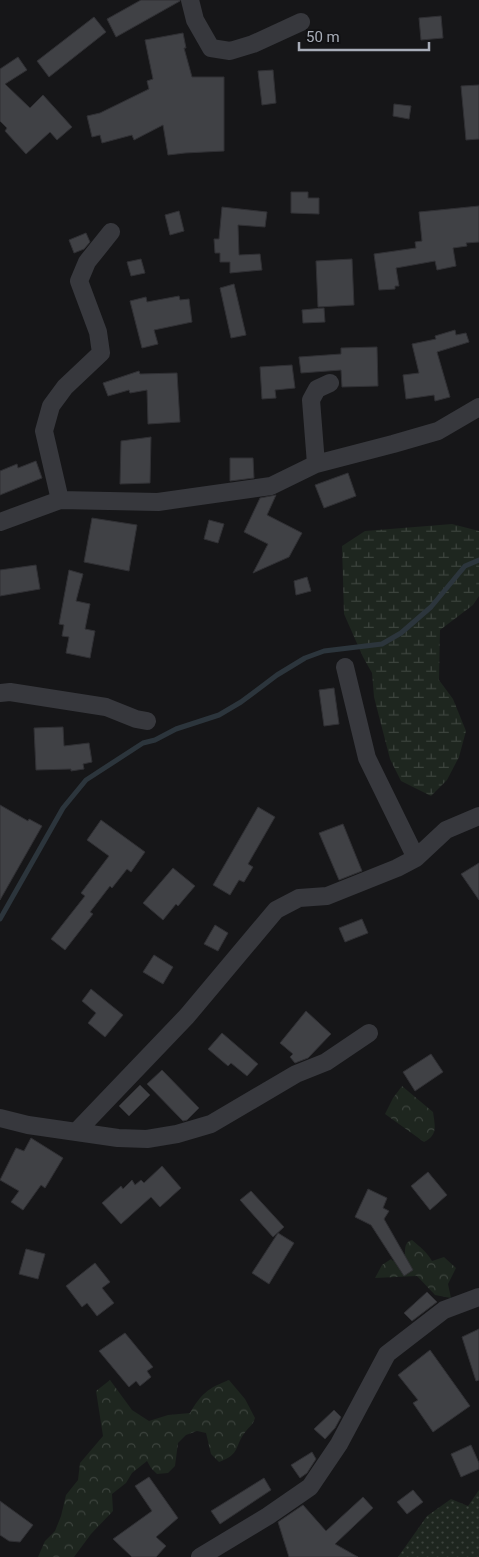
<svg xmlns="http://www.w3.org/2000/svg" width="479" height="1557" font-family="Roboto,sans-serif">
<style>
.green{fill:url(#green-dots)}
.forest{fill:url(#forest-crowns)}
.wetland{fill:url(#wetland-marsh)}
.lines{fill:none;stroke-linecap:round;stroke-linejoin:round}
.stream{stroke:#2c353c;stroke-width:5}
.building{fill:#404145;stroke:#303034}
.minor{stroke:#37383d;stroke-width:18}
</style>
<defs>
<pattern id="green-dots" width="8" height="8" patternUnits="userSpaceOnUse" patternTransform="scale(1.25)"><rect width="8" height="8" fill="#1e261f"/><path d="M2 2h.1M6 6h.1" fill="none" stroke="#3c433d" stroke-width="1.8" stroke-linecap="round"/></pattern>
<pattern id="forest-crowns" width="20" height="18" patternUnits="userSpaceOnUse" patternTransform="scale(1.25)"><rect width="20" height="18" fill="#1e261f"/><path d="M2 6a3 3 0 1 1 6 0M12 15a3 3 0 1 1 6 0" fill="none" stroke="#3c433d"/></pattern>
<pattern id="wetland-marsh" width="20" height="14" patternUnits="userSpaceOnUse" patternTransform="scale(1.25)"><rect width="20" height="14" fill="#1e261f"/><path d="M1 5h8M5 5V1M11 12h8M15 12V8" fill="none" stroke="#3c433d"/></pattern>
</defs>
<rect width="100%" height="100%" fill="#161618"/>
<path class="green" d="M479 1490V1557H398L427 1516 451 1499 468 1506Z"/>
<path class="forest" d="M402 1086 433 1112C435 1126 438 1135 424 1142L385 1114 393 1098Z
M412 1240C420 1247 427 1252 432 1261L444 1257 456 1268 448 1284 451 1298 435 1295 417 1276 375 1278 382 1265 391 1259 393 1261 399 1259 405 1254C405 1247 405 1242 412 1240Z
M110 1380 132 1410 149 1421 168 1415 190 1413C201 1394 208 1388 229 1380L245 1399 255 1418C253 1425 250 1426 246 1431 234 1446 241 1454 219 1462L211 1454 206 1433 197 1431 186 1435 178 1443 175 1466 168 1473 157 1474 151 1468 147 1461 132 1473 126 1483 112 1494 113 1511 91 1534 74 1557H38L45 1541 55 1531 61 1516 66 1495 78 1480 80 1463 103 1436 96 1391Z"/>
<path class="wetland" d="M452 524 479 531V596L473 605 440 630 439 680 453 699 466 731 459 757 447 780 431 796 401 781 390 759 374 697 372 673 363 657 344 614 342 546 365 531Z"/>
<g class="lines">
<path class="stream" d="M0 919 63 808 86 780 143 743 155 740 176 729 219 715 241 702 277 675 305 658 324 651 382 644 401 633 431 607 465 566 479 560"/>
</g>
<path class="building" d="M141 0H180V1L116 37 107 19Z
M441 16 443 38 421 40 419 18Z
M94 17 106 32 49 77 37 61Z
M183 33 186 48H184L192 77H224V151L185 153 168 155 163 125 134 140 132 135 102 143 100 135 92 137 87 116 100 113 149 89 147 81 153 79 145 40Z
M18 57 27 70 5 84 30 108 43 95 72 127 57 140 50 132 26 154 5 131 7 128 0 121V69Z
M273 70 276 103 262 105 258 71Z
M479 85V139L466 140 461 86Z
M394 104 411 106 409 119 393 116Z
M291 192H308V198H319V214L291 213Z
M479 206V242L466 243 467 246 453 248 456 266 437 270 435 261 396 268 399 286H395V289L379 290 374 254 416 248 415 242 422 241 419 212Z
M222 207 267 212 265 227 238 225 239 255 260 254 262 270 230 273V262H220V253H215L214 239H219Z
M179 211 184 231 170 235 165 215Z
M86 233 90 242 84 249 74 253 69 240Z
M141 259 145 273 131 276 127 262Z
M352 259 354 305 318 307 316 261Z
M234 284 246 335 231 338 220 288Z
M179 296 180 300 189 299 192 322 154 330 158 344 142 348 130 301 146 297 147 302Z
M324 308 325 322 303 323 302 310Z
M455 330 456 335 466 333 469 342 437 352 450 397 435 401 434 395 406 399 403 375 419 373 412 344 436 339 435 336Z
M377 347 378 386 342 387 341 370 301 373 299 357 341 354V348Z
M292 365 295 388 275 390 276 398 262 399 260 367Z
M139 371 140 374 177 373 180 422 148 424 147 390 130 393 129 390 108 396 103 383Z
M151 437 150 483 120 484 121 441Z
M230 458H253L254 478 230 481Z
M36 461 42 478 0 495V471L17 464 18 468Z
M348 473 356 496 324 508 315 485Z
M276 495 267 515 302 533 289 557 253 573 268 544 244 532 260 498Z
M92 518 137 525 129 571 84 562Z
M209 520 224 524 218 543 204 539Z
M36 565 40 589 0 596V570Z
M69 570 83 574 76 601 90 604 85 629 95 631 90 658 66 653 69 637 62 636 64 625 59 624Z
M307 577 311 591 296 595 294 581Z
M334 688 339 724 324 726 319 690Z
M63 727 64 746 89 743 92 762 83 764 84 769 71 771V769L36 770 34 728Z
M0 805 28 821 29 819 42 826 0 900Z
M258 807 275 817 248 864 253 867 244 882 239 880 230 895 213 885Z
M101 820 145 852 131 872 127 869 112 888 110 886 90 912 93 914 65 950 51 939 85 896 81 893 109 856 87 840Z
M343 824 362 871 339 880 319 833Z
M479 863V900L461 874Z
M173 868 195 886 178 906 176 904 163 920 143 903Z
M362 919 368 933 345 942 339 928Z
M215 925 228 933 218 951 204 944Z
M154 955 173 967 163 984 143 972Z
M91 989 123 1015 105 1037 88 1023 96 1013 82 1001Z
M306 1011 331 1034 308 1058 295 1063 290 1057 293 1054 280 1043Z
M222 1033 258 1064 247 1076 231 1063 228 1066 208 1049Z
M431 1054 443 1072 415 1091 403 1072Z
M162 1070 199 1108 187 1120 183 1121 147 1084Z
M140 1085 150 1095 129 1116 119 1106Z
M31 1138 63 1158 45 1188 41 1185 23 1210 11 1202 19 1191 0 1180 16 1148 24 1151Z
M162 1166 181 1188 160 1207 151 1197 121 1224 102 1203 121 1186 123 1189 132 1180 135 1185 141 1180 144 1183Z
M428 1172 447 1195 430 1210 411 1186Z
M368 1189 387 1198 383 1208 389 1211 384 1219 413 1270 404 1276 371 1225 355 1217Z
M251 1191 284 1227 273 1237 240 1200Z
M278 1233 294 1243 269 1284 252 1273Z
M26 1249 45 1254 38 1279 19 1274Z
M95 1263 110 1282 102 1288 114 1303 97 1316 87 1303 82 1307 66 1286Z
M427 1292 437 1302 412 1321 404 1313Z
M479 1329V1380L476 1381 462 1337Z
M125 1333 153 1367 147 1371 151 1377 140 1386 136 1381 129 1387 99 1351Z
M430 1350 470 1406 433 1432 413 1403 418 1400 398 1375Z
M334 1410 341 1417 335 1428 325 1439 314 1429Z
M471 1445 479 1463V1469L461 1477 451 1454Z
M312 1452 316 1459 307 1473 300 1478 291 1465Z
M149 1477 178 1518 156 1537 166 1546 156 1557H132L113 1539 152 1511 135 1486Z
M264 1478 271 1490 220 1524 211 1511Z
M413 1490 423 1502 407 1514 397 1502Z
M363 1497 373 1508 335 1544 358 1557H289L278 1522 303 1505 326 1531Z
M0 1501 33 1525 20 1542 9 1541 0 1535Z"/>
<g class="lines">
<path class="minor" d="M190 0 195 20 211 48 230 51 253 44 301 22
M316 464 311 400 317 389 330 383
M60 500 44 431 51 406 65 387 101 353 98 332 79 281 87 262 111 232
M0 522 60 500 158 502 271 486 316 464 393 444 438 431 479 407
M345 667 367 758 416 858
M0 693 10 692 106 707 136 719 147 721
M0 1118 28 1125 118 1138 147 1139 177 1134 211 1124 296 1074 326 1062 369 1033
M77 1131 187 1016 276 910 299 898 327 896 397 868 416 858 446 830 479 816
M200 1557 268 1516 310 1487 339 1444 387 1354 444 1310 479 1297"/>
</g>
<path d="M299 42v8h130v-8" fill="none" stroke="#a8adb8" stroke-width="2.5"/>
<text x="306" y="42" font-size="15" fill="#a8adb8" stroke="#111113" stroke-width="4" paint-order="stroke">50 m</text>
</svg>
